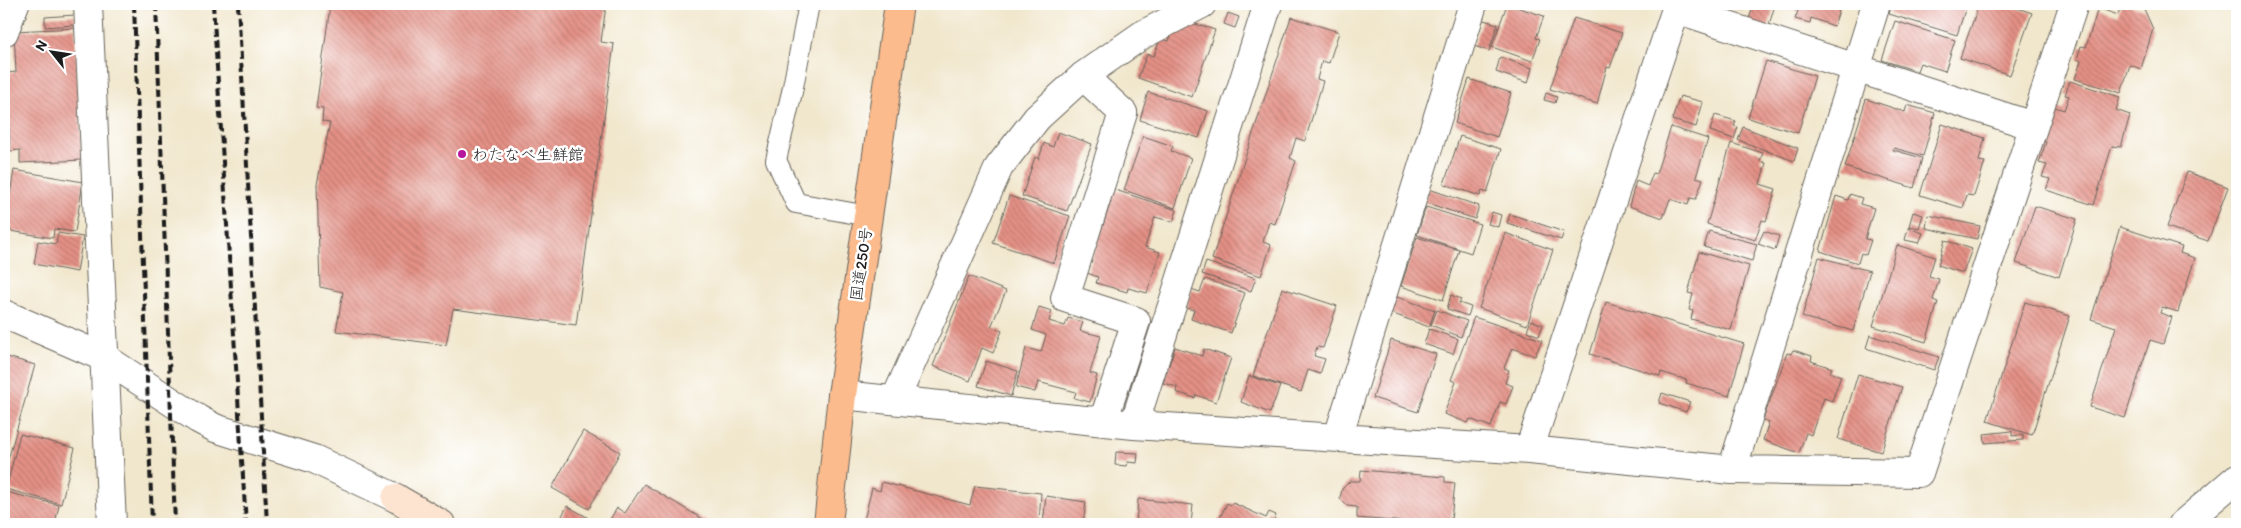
<svg xmlns="http://www.w3.org/2000/svg" width="2241" height="528" font-family="Itim,'Klee One',sans-serif">
<style>
.building{fill:url(#building-back-hatch)}
.lines{fill:none;stroke-linecap:round;stroke-linejoin:round}
.lane-casing{stroke:#67635a;stroke-width:22}
.street-casing{stroke:#67635a;stroke-width:30}
.secondary-casing{stroke:#67635a;stroke-width:30}
.highway-casing{stroke:#67635a;stroke-width:30}
.lane{stroke:#fff;stroke-width:20}
.street{stroke:#fff;stroke-width:28}
.secondary{stroke:#fde4d1;stroke-width:28}
.highway{stroke:#fbbb8d;stroke-width:28}
.rail{stroke:#1c1c1c;stroke-width:4;stroke-dasharray:8 4;stroke-linecap:butt}
.poi-dot{fill:#b5179e;stroke:#fff;stroke-width:2}
.labels{text-anchor:middle;dominant-baseline:central;stroke-width:5;stroke-linejoin:round;paint-order:stroke}
.poi-label{font-size:16px;fill:#1c1c1c;stroke:#fff;text-anchor:start}
.street-label{font-size:16px;fill:#1c1c1c;stroke:#fff}
</style>
<defs>
<pattern id="building-back-hatch" width="6" height="6" patternUnits="userSpaceOnUse" patternTransform="scale(1.25)"><rect width="6" height="6" fill="#e59186"/><path d="M-1 5l2 2M0 0l6 6M5-1l2 2" fill="none" stroke="#b9766d"/></pattern>
</defs>
<rect width="100%" height="100%" fill="#fff"/>
<filter id="ink" filterUnits="userSpaceOnUse"><feTurbulence type="fractalNoise" baseFrequency=".02" numOctaves="2"/><feDisplacementMap in="SourceGraphic" scale="10" xChannelSelector="R" yChannelSelector="G"/><feConvolveMatrix kernelMatrix="1 2 1 2 8 2 1 2 1" color-interpolation-filters="sRGB"/></filter>
<filter id="wash" filterUnits="userSpaceOnUse"><feTurbulence type="fractalNoise" baseFrequency=".0096" numOctaves="4" result="noise"/><feDisplacementMap in="SourceGraphic" scale="20" xChannelSelector="R" yChannelSelector="G"/><feGaussianBlur stdDeviation="1.12" result="paint"/><feColorMatrix in="noise" values="0 0 0 0 0 0 0 0 0 0 0 0 0 0 0 0 0 1.4 0 .05"/><feComposite in="paint" operator="in"/></filter>
<g filter="url(#wash)">
<rect width="100%" height="100%" fill="#f1e7cd"/>
<g id="blocks">
<path class="building" d="M335 4H620V8L606 6 601 42 614 44 576 325 453 309 446 345 336 331 343 292 320 287 317 184 330 123 322 122 323 109 316 108 330 6H334Z
M1507 4 1544 16 1536 38 1540 39 1532 61 1492 47Z
M1723 4H1744L1742 10Z
M1754 4 1775 5 1768 28 1748 22Z
M1783 4H1841L1834 26 1811 18 1810 23 1795 19 1798 11 1783 6Z
M1892 4H1967L1957 35 1889 14Z
M1979 4H2006L2032 13 2010 75 1960 58Z
M2121 4 2144 9 2153 29 2141 69 2130 65 2121 93 2075 79 2081 61 2077 59 2081 46 2086 47 2098 8 2118 15Z
M1228 13 1239 17 1235 28 1224 24Z
M75 15V25L45 27V17Z
M1291 17 1339 32 1329 63 1322 61 1317 79 1323 81 1305 141 1296 138 1290 158 1296 161 1275 224 1269 222 1263 242 1271 245 1261 276 1212 259Z
M1574 18 1622 33 1610 68 1607 67 1597 104 1550 89Z
M1483 20 1498 24 1489 51 1474 46Z
M1895 21 1955 40 1945 71 1920 63 1917 71 1882 60Z
M1189 22 1215 30 1192 97 1138 78 1147 54 1154 56 1160 39 1169 41 1172 32Z
M75 28 82 160 20 163V150L10 151 6 73 16 72 14 31Z
M1500 57 1532 68 1528 83 1496 72Z
M1766 61 1815 76 1798 133 1748 118Z
M1469 79 1511 93 1497 137 1455 123Z
M2070 81 2120 97 2116 110 2130 115 2121 147 2112 146 2094 205 2046 190 2050 179 2042 177 2047 165 2039 163 2046 142 2043 141 2055 107 2064 110 2069 96 2065 95Z
M1148 92 1208 111 1199 138 1140 120Z
M1546 93 1557 97 1555 103 1544 100Z
M1680 96 1703 102 1696 127 1672 120Z
M1866 99 1905 112 1907 105 1935 113 1923 156 1894 148 1893 150 1922 158 1914 188 1845 167Z
M1715 115 1736 121 1734 126 1738 127 1734 139 1710 131Z
M1942 124 1985 138 1979 161 1985 162 1974 196 1967 195 1963 208 1920 195Z
M1671 127 1708 139 1696 177 1703 179 1696 199 1690 198 1688 205 1670 199 1663 218 1629 206 1636 181 1648 186 1653 173 1656 174Z
M1743 127 1798 148 1794 161 1738 140Z
M1058 132 1092 144 1067 211 1022 196 1035 157 1039 159 1044 143 1053 147Z
M1143 136 1173 146 1171 151 1191 158 1175 208 1124 190Z
M1460 136 1501 149 1487 193 1482 191 1480 196 1444 184Z
M1731 143 1763 153 1760 161 1766 163 1760 184 1776 189 1766 221 1762 220 1755 240 1707 224Z
M14 170 83 182 75 232 54 229 53 238 4 230Z
M2187 172 2228 187 2208 241 2167 227Z
M1112 189 1177 210 1173 222 1155 217 1145 247 1160 252 1147 293 1128 288 1127 292 1096 283 1098 277 1087 273 1111 201 1109 200Z
M1429 189 1479 206 1475 219 1424 202Z
M1850 194 1862 198 1860 204 1874 208 1865 239 1871 240 1866 255 1861 253 1858 263 1820 251 1836 196 1848 200Z
M1009 196 1070 216 1054 263 993 243Z
M2035 206 2077 219 2059 277 2016 263Z
M1426 207 1480 224 1471 253 1417 235Z
M1492 212 1501 215 1498 227 1488 224Z
M1913 212 1923 215 1919 228 1909 226Z
M1510 214 1564 232 1561 240 1507 223Z
M1928 215 1980 226 1977 239 1926 228Z
M2120 227 2182 247 2180 253 2195 258 2178 312 2162 307 2160 313 2172 317 2163 344 2150 340 2125 418 2090 407 2116 327 2091 319Z
M1908 228 1923 233 1919 243 1905 240Z
M1709 231 1757 244 1752 261 1704 247Z
M1764 231 1779 236 1775 250 1758 244Z
M58 233 83 237 77 272 34 264 38 241 56 244Z
M1505 233 1553 250 1527 325 1479 308Z
M1417 237 1459 250 1443 300 1401 286Z
M1945 240 1972 249 1963 273 1938 265Z
M1897 245 1935 257 1929 276 1939 279 1933 300 1938 302 1926 342 1873 326Z
M1699 252 1749 266 1731 330 1691 319 1693 311 1689 310 1693 294 1688 293Z
M1819 257 1870 271 1853 331 1802 317Z
M1206 262 1256 278 1251 291 1202 274Z
M969 276 1006 291 991 327 1002 331 993 353 982 348 970 381 933 366Z
M1205 279 1245 293 1231 333 1191 319 1194 310 1186 308 1191 289 1200 292Z
M1282 288 1337 306 1323 348 1317 347 1314 356 1325 359 1320 374 1308 370 1301 392 1253 376Z
M1451 295 1461 299 1459 303 1471 307 1468 316 1447 309Z
M1394 296 1435 310 1429 327 1388 312Z
M1606 302 1744 344 1729 396 1686 383 1687 380 1661 372 1660 376 1590 354Z
M2025 302 2070 316 2032 435 1987 421Z
M1039 307 1052 311 1049 321 1065 326 1068 318 1083 322 1080 331 1101 336 1090 373 1097 375 1090 402 1074 398 1076 392 1038 382 1035 392 1016 387 1026 348 1041 352 1046 335 1032 330Z
M1437 310 1467 321 1461 337 1431 325Z
M1474 317 1542 340 1535 356 1512 348 1504 368 1509 370 1505 383 1513 386 1506 404 1500 402 1491 427 1470 419 1468 423 1444 414 1456 382 1451 380Z
M1531 320 1543 325 1539 336 1527 331Z
M1429 329 1458 339 1453 354 1424 344Z
M1870 335 1939 357 1934 370 1866 348Z
M1391 340 1436 354 1418 412 1373 398Z
M1175 347 1202 356 1204 349 1231 358 1216 402 1196 395 1195 398 1176 392 1177 387 1163 383Z
M1793 350 1812 356 1811 361 1832 368 1830 372 1841 376 1832 401 1824 398 1811 435 1806 433 1799 453 1763 440 1769 422 1763 420 1787 353 1791 354Z
M4 356 35 365 4 474Z
M986 361 1018 371 1011 396 978 386Z
M1858 374 1902 387 1881 452 1838 439Z
M1249 376 1280 386 1270 413 1241 402Z
M1662 393 1690 402 1686 412 1659 403Z
M583 431 620 452 589 509 552 488Z
M2012 431V436L2023 435V440L1985 443 1984 434Z
M20 434 75 448 61 504 6 489Z
M1116 452 1138 453 1137 463 1128 462 1127 466 1115 465Z
M1361 470 1445 477V482L1455 483 1451 520H1442L1441 524H1428L1357 518V507L1347 506 1340 498 1342 489 1350 481H1360Z
M882 482 970 505 975 486 1041 493 1039 524H863L872 488 880 491Z
M644 484 711 524H607L617 508 625 513Z
M6 492 59 505 55 524H4Z
M1046 496 1086 502 1083 524H1043Z
M1138 499 1193 505 1191 524H1136Z
M1227 503 1231 505 1233 503 1266 518 1269 512 1276 515 1272 524H1217Z
M567 506 587 517 583 524H558Z"/>
</g>
</g>
<g filter="url(#ink)">
<use href="#blocks" fill-opacity="0" stroke="#67635a" stroke-width="1"/>
<g class="lines">
<defs>
<path id="lane" d="M809 4 792 92 776 160 796 203 868 216"/>
<path id="street" d="M88 4 112 524
M4 32 15 4
M1083 76 1123 113 1065 298 1136 321 1103 422
M4 314 103 357 198 419 215 428 314 459 396 498
M842 395 1134 425 1529 450 1732 470 1919 473 2074 4
M895 400 999 167 1037 118 1083 76 1142 35 1202 4
M1134 425 1268 4
M1338 437 1473 4
M1529 450 1676 9 2033 126
M1732 470 1876 4
M2183 524 2237 478"/>
<path id="secondary" d="M396 498 441 524"/>
<path id="highway" d="M828 524 842 395 899 4"/>
</defs>
<use href="#lane" class="lane-casing"/>
<use href="#street" class="street-casing"/>
<use href="#secondary" class="secondary-casing"/>
<use href="#highway" class="highway-casing"/>
<use href="#lane" class="lane"/>
<use href="#street" class="street"/>
<use href="#secondary" class="secondary"/>
<use href="#highway" class="highway"/>
<path class="rail" d="M134 4 152 524
M156 4 175 524
M213 4 246 524
M238 4 267 524"/>
</g>
</g>
<circle class="poi-dot" cx="462" cy="154" r="5"/>
<g class="labels">
<g class="poi-label">
<text x="472" y="154">わたなべ生鮮館</text>
</g>
<g class="street-label">
<text transform="translate(861 264) rotate(-82)">国道250号</text>
</g>
</g>
<rect width="2241" height="528" fill="none" stroke="#fff" stroke-width="20"/>
<g transform="translate(52 52) rotate(300)" stroke="#ffffff" stroke-width="4" paint-order="stroke">
<path d="M0-4L9 19L0 12L-9 19Z" fill="#1c1c1c"/>
<text y="-8" font-size="14" font-weight="bold" text-anchor="middle" fill="#1c1c1c">N</text>
</g>
</svg>
